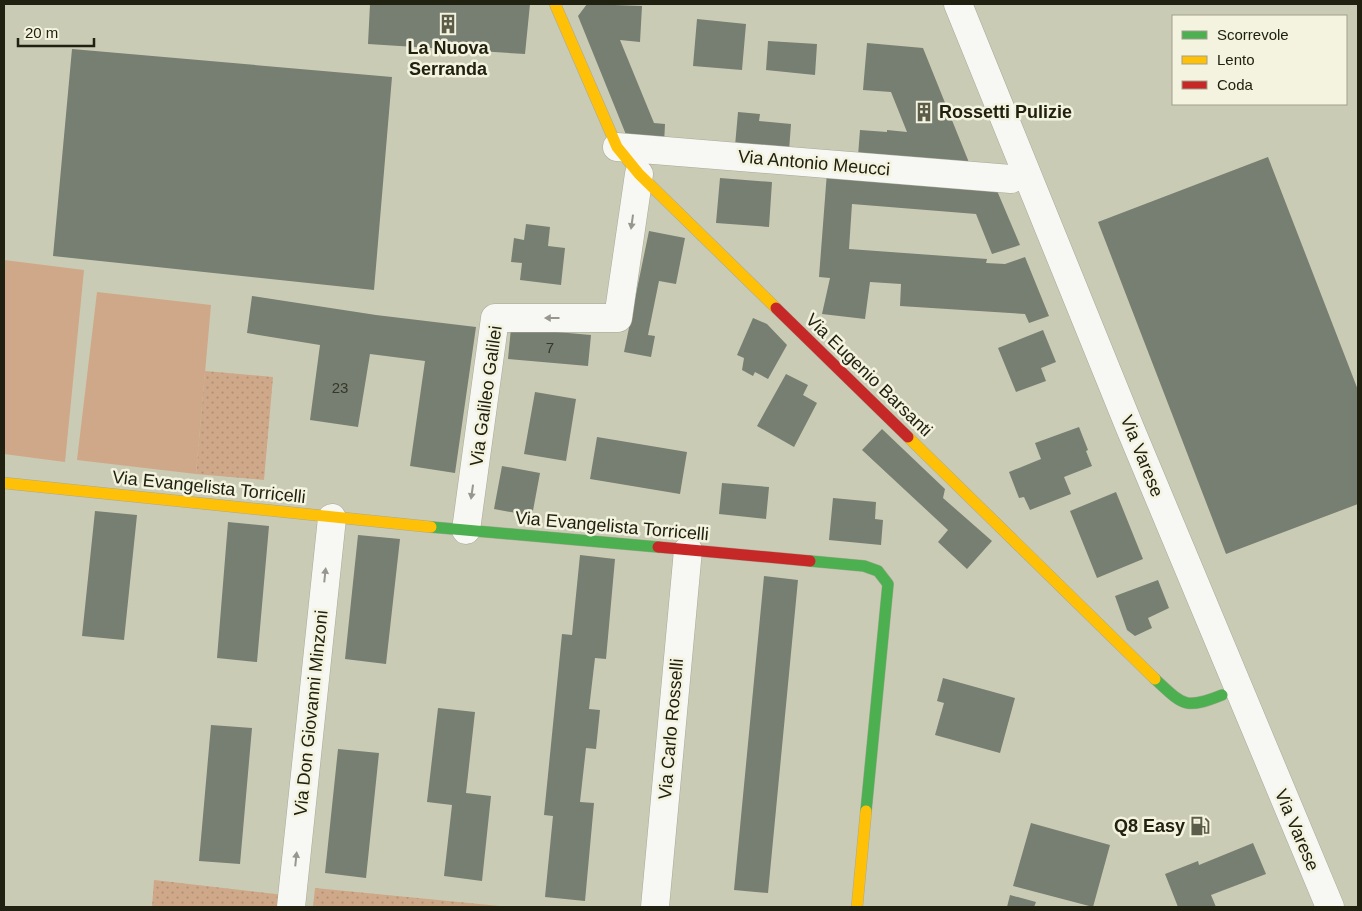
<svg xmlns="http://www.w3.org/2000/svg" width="1362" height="911" font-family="Helvetica,sans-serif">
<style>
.park{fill:url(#park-dots)}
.garden{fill:#cfa889}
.building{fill:#767f71}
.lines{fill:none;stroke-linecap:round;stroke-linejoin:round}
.street-casing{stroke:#a8a997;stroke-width:29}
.fast-casing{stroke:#a8a997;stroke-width:12}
.slow-casing{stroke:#a8a997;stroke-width:12}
.jam-casing{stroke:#a8a997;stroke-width:12}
.street{stroke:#f7f7f4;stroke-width:28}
.fast{stroke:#4caf50;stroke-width:11}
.slow{stroke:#ffc107;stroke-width:11}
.jam{stroke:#c62828;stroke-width:11}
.oneway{fill:#97978e}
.labels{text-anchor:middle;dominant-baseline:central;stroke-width:5;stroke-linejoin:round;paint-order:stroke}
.number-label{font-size:15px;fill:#363829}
.poi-label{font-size:18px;font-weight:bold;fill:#212111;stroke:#f3f3df}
.street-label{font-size:18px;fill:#212111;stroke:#f3f3df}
</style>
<defs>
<pattern id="park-dots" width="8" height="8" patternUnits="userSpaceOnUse" patternTransform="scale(1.25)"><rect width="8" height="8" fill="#cfa889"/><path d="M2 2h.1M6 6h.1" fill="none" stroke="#b19075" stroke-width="1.8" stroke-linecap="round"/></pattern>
</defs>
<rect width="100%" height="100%" fill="#cacbb4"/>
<path class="park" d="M205 371 273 377 264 480 196 474Z
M154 880 292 896 291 907H152Z
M315 888 511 907H313Z"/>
<path class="garden" d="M4 260 84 270 65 462 4 454Z
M97 292 211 305 196 474 77 460Z"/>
<path class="building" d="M370 4H530L525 54 368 44Z
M587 4 642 6 640 42 620 40 654 123 665 124 664 144 629 142 578 16Z
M697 19 746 24 742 70 693 66Z
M768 41 817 44 815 75 766 70Z
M867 43 923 48 970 165 858 156 860 130 887 132V130L907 132 891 92 863 90Z
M72 49 392 77 374 290 53 256Z
M738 112 760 114 759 121 791 124 789 151 735 146Z
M1268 157 1358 390V504L1226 554 1098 222Z
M827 172 995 186 1020 245 992 254 976 214 852 204 849 249 987 259 986 263 1005 264 1025 257 1049 316 1029 323 1025 314 900 306 901 284 870 282 865 319 822 314 830 278 819 277Z
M720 178 772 182 769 227 716 223Z
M526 224 550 227 548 246 565 248 561 285 520 280 522 263 511 262 514 238 524 240Z
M649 231 685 238 676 284 659 281 648 335 655 336 651 357 624 352Z
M252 296 376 315 476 327 455 473 410 466 425 361 370 354 358 427 310 420 320 345 247 333Z
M753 318 767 324 787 345 768 379 755 372 753 376 742 370 744 358 737 355Z
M511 328 591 335 588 366 508 359Z
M1043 330 1056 362 1041 368 1046 381 1016 392 998 348Z
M786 374 808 385 803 395 817 403 794 447 757 426Z
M535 392 576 399 566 461 524 454Z
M1079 427 1088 450 1086 451 1092 466 1064 477 1071 494 1030 510 1024 497 1019 498 1009 472 1041 459 1035 443Z
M882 429 945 489 943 498 992 541 967 569 938 542 948 530 862 450Z
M597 437 687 452 680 494 590 479Z
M502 466 540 473 532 516 494 509Z
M722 483 769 487 766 519 719 514Z
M1116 492 1143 559 1097 578 1070 511Z
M833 498 876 502 875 519 883 520 881 545 829 540Z
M95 511 137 515 124 640 82 636Z
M228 522 269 526 257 662 217 658Z
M358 535 400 539 386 664 345 659Z
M580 555 615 559 606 659 595 658 589 709 600 710 596 749 586 748 580 802 594 803 585 901 545 897 553 816 544 815 562 634 572 635Z
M764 576 798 580 768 893 734 890Z
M1158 580 1169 608 1148 618 1152 628 1135 636 1127 630 1115 596Z
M943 678 1015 698 1000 753 935 735 944 703 937 701Z
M438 708 475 712 466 793 491 796 482 881 444 876 452 805 427 802Z
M211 725 252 728 240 864 199 861Z
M338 749 379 753 366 878 325 873Z
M1031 823 1110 845 1093 907 1013 886Z
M1253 843 1266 874 1211 895 1216 907H1178L1165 874 1198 861 1199 865Z
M1010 895 1036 902 1034 907H1007Z"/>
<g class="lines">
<defs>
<path id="street" d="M958 4 1130 428 1330 907
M617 147 1011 179
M466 530 495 318H618L639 174
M291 907 332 518
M655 907 688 550"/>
<path id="fast" d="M431 527 658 547
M810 561 864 566 878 571 888 584 866 811
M1155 679C1183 705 1185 710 1222 695"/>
<path id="slow" d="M555 4 617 147 639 174 776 308
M908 437 1155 679
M4 483 431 527
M857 907 866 811"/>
<path id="jam" d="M776 308 908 437
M658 547 810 561"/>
</defs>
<use href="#street" class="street-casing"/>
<use href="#fast" class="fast-casing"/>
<use href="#slow" class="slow-casing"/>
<use href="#jam" class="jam-casing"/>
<use href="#street" class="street"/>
<use href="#fast" class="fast"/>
<use href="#slow" class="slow"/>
<use href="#jam" class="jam"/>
</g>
<defs><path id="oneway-solid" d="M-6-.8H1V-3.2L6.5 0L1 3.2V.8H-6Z" transform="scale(1.25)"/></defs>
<g class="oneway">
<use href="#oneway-solid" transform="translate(632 222) rotate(98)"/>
<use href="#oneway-solid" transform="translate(552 318) rotate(-180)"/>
<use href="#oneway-solid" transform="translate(472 492) rotate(98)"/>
<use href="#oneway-solid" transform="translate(325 575) rotate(-84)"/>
<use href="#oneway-solid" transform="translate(296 859) rotate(-84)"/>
</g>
<defs>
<symbol id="building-bare" viewBox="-9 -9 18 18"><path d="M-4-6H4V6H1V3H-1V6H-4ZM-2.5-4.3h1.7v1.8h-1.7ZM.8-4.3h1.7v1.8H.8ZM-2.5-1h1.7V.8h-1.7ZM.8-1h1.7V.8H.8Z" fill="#5c5c4a" stroke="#f3f3df" stroke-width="2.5" paint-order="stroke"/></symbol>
<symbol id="fuel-bare" viewBox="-9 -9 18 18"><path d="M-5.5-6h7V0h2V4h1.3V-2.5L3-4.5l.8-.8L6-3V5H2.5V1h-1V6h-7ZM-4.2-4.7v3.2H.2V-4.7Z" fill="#5c5c4a" stroke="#f3f3df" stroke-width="2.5" paint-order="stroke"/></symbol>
</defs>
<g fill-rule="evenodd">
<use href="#building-bare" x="434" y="10" width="28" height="28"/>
<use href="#building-bare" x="910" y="98" width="28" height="28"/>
<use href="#fuel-bare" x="1186" y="812" width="28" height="28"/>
</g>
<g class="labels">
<g class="number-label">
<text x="550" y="347">7</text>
<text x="340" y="387">23</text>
</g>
<g class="poi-label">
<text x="448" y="48">La Nuova<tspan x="448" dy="21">Serranda</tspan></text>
<text x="939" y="112" text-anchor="start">Rossetti Pulizie</text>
<text x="1185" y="826" text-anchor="end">Q8 Easy</text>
</g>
<g class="street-label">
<text transform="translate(814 163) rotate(5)">Via Antonio Meucci</text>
<text transform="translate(869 375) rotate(44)">Via Eugenio Barsanti</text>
<text transform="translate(486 396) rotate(-82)">Via Galileo Galilei</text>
<text transform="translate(1142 456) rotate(68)">Via Varese</text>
<text transform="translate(209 487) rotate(6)">Via Evangelista Torricelli</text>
<text transform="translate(612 526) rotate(5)">Via Evangelista Torricelli</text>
<text transform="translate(311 713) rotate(-84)">Via Don Giovanni Minzoni</text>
<text transform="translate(671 729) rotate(-85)">Via Carlo Rosselli</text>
<text transform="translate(1297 830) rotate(67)">Via Varese</text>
</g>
</g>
<rect width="1362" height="911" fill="none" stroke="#212111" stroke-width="10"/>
<rect x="1172" y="15" width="175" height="90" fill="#f3f3df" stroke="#9f9f8d"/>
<rect x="1182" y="31" width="25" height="8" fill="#4caf50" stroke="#9f9f8d"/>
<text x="1217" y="40" font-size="15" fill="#212111">Scorrevole</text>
<rect x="1182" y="56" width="25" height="8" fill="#ffc107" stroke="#9f9f8d"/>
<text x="1217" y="65" font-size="15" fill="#212111">Lento</text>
<rect x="1182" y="81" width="25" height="8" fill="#c62828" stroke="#9f9f8d"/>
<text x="1217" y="90" font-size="15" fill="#212111">Coda</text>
<path d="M18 38v8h76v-8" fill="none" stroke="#212111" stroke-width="2.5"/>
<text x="25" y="38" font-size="15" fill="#212111" stroke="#f3f3df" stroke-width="4" paint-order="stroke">20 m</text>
</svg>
